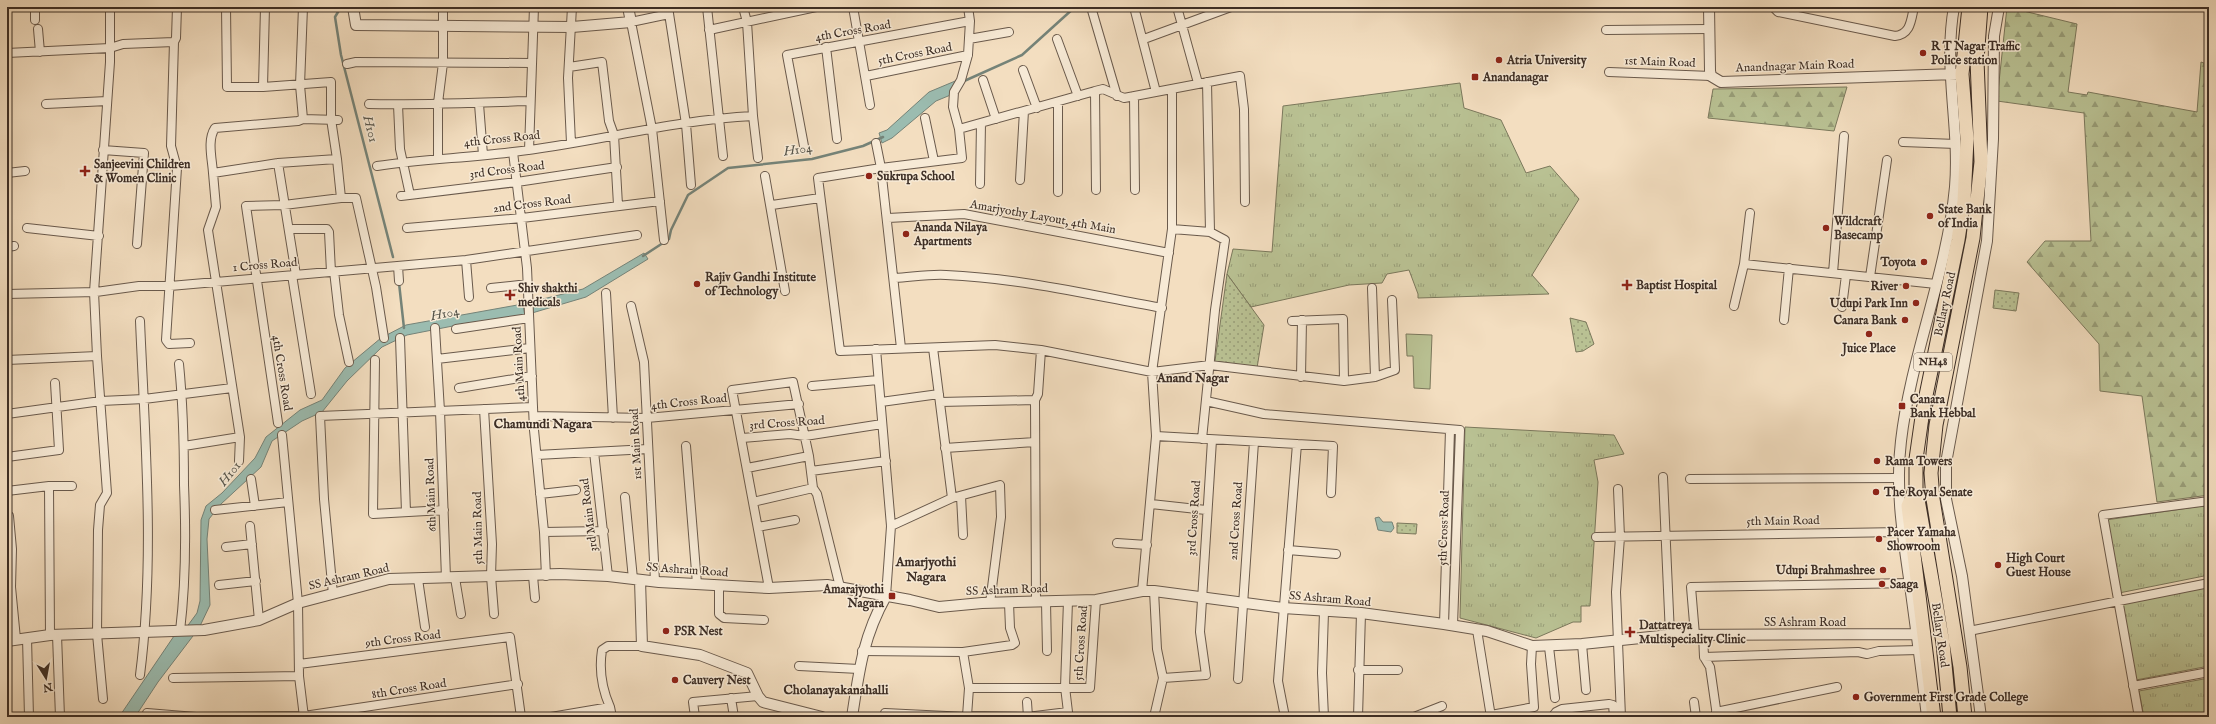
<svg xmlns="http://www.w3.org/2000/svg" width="2216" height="724" font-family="'IM FELL English',serif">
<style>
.grass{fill:url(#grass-tufts);stroke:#7b785c}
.forest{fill:url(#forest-firs);stroke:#7b785c}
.park{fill:url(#park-dots);stroke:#7b785c}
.pitch{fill:#b9c193;stroke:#7b785c}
.water{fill:#9bbcb0;stroke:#758378}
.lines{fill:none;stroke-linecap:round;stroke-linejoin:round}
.stream{stroke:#758378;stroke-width:2.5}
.minor-casing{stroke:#6a5a4c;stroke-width:10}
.tertiary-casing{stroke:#6a5a4c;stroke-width:12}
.trunk-casing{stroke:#3d2e25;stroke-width:15}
.minor{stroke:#f7ead6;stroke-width:8}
.tertiary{stroke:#f7ead6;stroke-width:10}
.trunk{stroke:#f3dec0;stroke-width:13}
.poi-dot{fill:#8f2418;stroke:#f7ead6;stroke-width:1.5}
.labels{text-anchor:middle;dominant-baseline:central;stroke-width:3;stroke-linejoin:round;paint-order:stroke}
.shield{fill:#f7ead6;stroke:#75665a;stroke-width:1}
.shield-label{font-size:11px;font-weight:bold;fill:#3d2e25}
.street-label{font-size:12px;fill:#3d2e25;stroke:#f7ead6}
.poi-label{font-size:12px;font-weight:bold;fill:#3d2e25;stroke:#f7ead6;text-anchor:start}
.water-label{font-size:13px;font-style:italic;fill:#545248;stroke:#f7ead6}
.neighbourhood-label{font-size:13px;font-weight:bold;fill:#3d2e25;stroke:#f7ead6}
</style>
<defs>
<pattern id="grass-tufts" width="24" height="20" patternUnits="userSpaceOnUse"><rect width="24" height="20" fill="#b9c193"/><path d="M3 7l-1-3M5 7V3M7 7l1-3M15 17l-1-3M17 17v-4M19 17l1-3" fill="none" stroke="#989d78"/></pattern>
<pattern id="forest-firs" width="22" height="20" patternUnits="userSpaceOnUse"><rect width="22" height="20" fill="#b9c193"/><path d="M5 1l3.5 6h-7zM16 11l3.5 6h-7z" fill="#989d78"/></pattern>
<pattern id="park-dots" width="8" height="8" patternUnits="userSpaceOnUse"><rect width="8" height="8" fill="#b9c193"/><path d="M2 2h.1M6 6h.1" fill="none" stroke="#989d78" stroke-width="1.8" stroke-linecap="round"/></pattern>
</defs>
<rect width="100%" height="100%" fill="#f3dec0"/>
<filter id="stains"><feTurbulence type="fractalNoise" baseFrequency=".005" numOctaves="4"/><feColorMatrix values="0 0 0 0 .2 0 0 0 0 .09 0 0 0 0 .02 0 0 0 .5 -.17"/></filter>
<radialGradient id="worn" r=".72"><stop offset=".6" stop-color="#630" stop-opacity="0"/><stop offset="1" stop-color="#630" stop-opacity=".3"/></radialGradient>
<path class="grass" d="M1460 83 1464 108 1501 120 1526 173 1550 166 1579 199 1532 275 1549 294 1418 298V294L1409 270 1387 274 1382 283 1349 285 1251 307 1227 274 1233 249 1272 252 1283 106Z
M1465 427 1614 435 1624 454 1594 460 1598 482 1590 606H1581V622H1573L1536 638 1460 618Z
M2209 505V575L2119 593 2106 520Z
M2209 586V666L2136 680 2121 603Z
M2209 678V717H2144L2139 691Z"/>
<path class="forest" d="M2007 7 2077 24 2068 92 2087 95 2088 92 2197 112 2201 62 2209 65V495L2157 502 2142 396 2100 391 2099 344 2027 262 2045 241H2091L2084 113 1997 101Z
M1847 87 1834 131 1708 118 1713 89Z"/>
<path class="park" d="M1227 274 1264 325 1257 368 1215 361Z
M1995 290 2019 293 2016 311 1993 308Z
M1570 318 1586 322 1594 344 1583 351 1576 352Z
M1397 523 1417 524 1416 534 1397 533Z"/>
<path class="pitch" d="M1406 334 1432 335 1430 389 1414 388 1413 356H1407Z"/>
<path class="water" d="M960 79 953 94 936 101 892 138 882 143 879 133 887 130 929 92Z
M644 253 648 259 586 297 532 313 531 302 583 289Z
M523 304 525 316 468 323 407 335 382 347 347 381 322 412 302 421 272 441 261 467 221 504 209 519 207 539 210 605 200 626 186 628 197 613 200 601 201 520 206 506 222 493 255 458 266 437 300 410 322 400 345 368 381 338 406 325Z
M1379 517 1383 522H1392L1394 528 1391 532 1378 530 1375 518Z
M196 632 158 682 135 717H119L174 636Z"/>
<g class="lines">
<path class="stream" d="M341 7 335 17 341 55 393 257
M962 82 1022 55 1075 7
M643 256 669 239 671 230 688 195 728 168 812 159 863 146 883 137
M399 283 404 328"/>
<defs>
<path id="minor" d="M35 7V20
M177 7 176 38 174 42 171 146 177 168 166 340 169 344 190 343
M226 7 227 87H263
M265 7 263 87 331 82V119L337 159
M303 7 300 85 303 119
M668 7 686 124 691 185
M707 7 723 156
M743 7 747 22 753 116 758 158
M853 7 870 105
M1091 7 1117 96
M1134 7 1156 92
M1177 7 1198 83
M1773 7 1778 12 1895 36C1911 34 1911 20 1914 7
M38 29 40 52
M709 30 816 7
M1606 30 1709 29
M969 39 1009 32
M1057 39 1078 96
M1144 39 1231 7
M826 47 837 139
M7 53 110 48 123 44 174 42
M347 64 356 62 531 63
M569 67 602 62 609 121 614 135 618 205
M1023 70 1037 108
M1609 72 1711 76
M866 76 968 55
M983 80 996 119
M1207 82 1210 232
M1095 91 1096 190
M1134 96 1135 190
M1058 102V192
M46 104 107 101
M369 104C423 105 476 103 530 101
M479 104 483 155
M398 105 400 149 410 195
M925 118 934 161
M338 120 303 119 298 121 215 128C207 140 212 158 213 173L278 163 337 159 341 198
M959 129 1095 91 1103 89 1124 98 1240 76 1244 109 1245 202
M1903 142 1956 144
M571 143 568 78 572 7
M876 143 881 168 818 178 840 351 995 345 1041 350 1152 372 1210 365 1344 381 1375 377 1395 370 1392 300
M804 146 787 55 970 21
M103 150 144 153 137 244
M529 150 534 7
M513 152 527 268 534 430 544 532 546 576
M438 158V103L443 63V7
M278 163 296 275
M377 166C422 159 468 158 513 152 593 143 672 120 753 116
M7 173 25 171
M213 173 216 207 208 230 240 437 239 461
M765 176 785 291
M1020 180 1024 111
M980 184 981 123
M401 196 517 182 617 167
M772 205 820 198
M888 218 964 214 1169 253
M27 228 99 236
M407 228 522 218 660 201
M293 229H327L329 232 331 272
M1172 229 1210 232 1225 240 1215 310 1202 439
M664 240 652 129 631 22 669 14
M7 247 14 246
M466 260 469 297
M1744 264 1936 284
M398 266 399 281
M334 271 339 315 349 362
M1833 273 1844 136
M292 275 311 394
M1870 277 1887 160
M895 278C912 277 930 274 946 275 1019 278 1091 295 1162 308
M491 288 528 284
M1372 288 1375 377
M606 293 613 418
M7 294 96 292 139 286H170L466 260 637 235
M631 306 644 362 655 581
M1734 306 1744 264 1750 213
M1842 307 1846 275
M1784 320 1789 268
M1292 321 1343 319 1344 381
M435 328 440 411 446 578
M456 329 529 318
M400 338 406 512
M901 348 881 168 962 158 959 129 953 107 954 92 961 80 968 55 970 21 968 7
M876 349 891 526 886 596
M437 359 530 348
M7 360 97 356
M375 360 373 514 444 510
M179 364C183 404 184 444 184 485 186 533 186 582 180 631
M1301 377 1302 320
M812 386 878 380
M459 388 532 376
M1206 401 1264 414 1460 430 1453 625
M881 402 939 394
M940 402 1035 400
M484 409 492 544 491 576 494 614
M7 414 101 401 144 399 232 388
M534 416 647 418 799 404
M278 423 246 206 284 205 341 198H356L376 287 384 338
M282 435 298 603 299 676 304 717
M1156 436 1333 446 1331 493
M742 438 790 434 805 436 882 424
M184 446 240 437
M686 446 697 584
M945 448 1035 442
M594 452 608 576
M537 455 648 449
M7 457 59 450 55 383
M747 468 809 456
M811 471 886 461
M1663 477 1670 635
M251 479 255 506
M1690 479 1900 478
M49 486H72
M1618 489 1620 537 1616 592 1621 717
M7 491 49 486 50 635
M540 494 576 490
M961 496 963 535
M625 497 633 579
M952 498 1000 485 1001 517 990 603
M753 502 813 488
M1151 504 1206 510
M215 510 288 502
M7 516H9L12 549 11 587 16 639
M250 526 259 620
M891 526 952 498 933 348
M758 527 795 520
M544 532 604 531
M1596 537 1902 532
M1117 543 1147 545
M226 547 252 544
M1288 550 1336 554
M533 576 535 598
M455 578 461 614
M418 579 425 627
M219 585 256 581
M719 585V614L724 618 764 620
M769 588 732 390 793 382 809 456 813 488 817 494 840 587
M1142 591 1156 436 1152 372 1172 229V89
M1154 591 1157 649 1163 678 1154 717
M333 594 324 499 320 416 533 407
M1036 602 1035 400 1038 394 1041 350
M1046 602 1047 651
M1444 624 1450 430
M1477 630 1491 717
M1969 631 2209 583
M57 635 60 717
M1695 635 1691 587 1910 583
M1703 635 1704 657 1710 667 1717 716
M27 638 29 717
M1582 644 1586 690
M1549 647 1555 698
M862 651 963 652 1012 645 1015 643 1010 628 1009 603
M963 652 969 688 967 716 1027 717 1068 712 1065 687 1068 601
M1704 657 1858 652 1867 654 1879 651 1919 650
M299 664 510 637 521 717
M799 666 859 669
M1358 670H1398
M140 675C155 558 145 439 140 321
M173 678 299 676
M1163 678 1206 675 1200 632 1212 440
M1238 679 1254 442
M2133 686 2209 672
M969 688H1090L1096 600
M731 698 734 717
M103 699 97 634 98 530 100 505 107 493 97 356 94 292 110 62V7
M1027 702 1028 717
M1694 702 1696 717
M610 707 612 717
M1716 712 1837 687
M147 713 196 717 304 716 518 684
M885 713 967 717
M1491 715 1534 707 1531 664 1532 646
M551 717 610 707C602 689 599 669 602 650L608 646H642
M695 717 693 702 758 696
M1285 717 1278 681 1297 444
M1324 717 1322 673 1324 612
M1358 717 1361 613
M1414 717 1442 706
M1552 717 1556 712 1562 709 1609 704 1613 705 1614 717
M2139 717 2103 515 2209 501"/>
<path id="tertiary" d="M353 7 356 25 572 27 631 22 628 7
M1709 7 1710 71 1711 76 1721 82 1956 74
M640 580 642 646 700 655 747 673 758 696 763 702 822 717
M7 641 50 635 204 630 259 620 298 603 389 579 560 574 608 576 659 582 769 588 827 585 910 600 939 607 982 603 1096 600 1142 591H1154L1283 608 1361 613 1444 624 1487 631 1532 646 1582 644 1670 635 1917 634
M852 717C859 671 863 637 886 596
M1927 717C1922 673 1916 629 1910 585 1903 537 1895 489 1901 441 1911 355 1947 273 1955 187 1960 127 1943 67 1954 7
M1981 717 1962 576 1946 499V463L1987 241 1993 139 1994 36 1999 7"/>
<path id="trunk" d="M1916 488 1908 506 1934 717
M1950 717 1943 643 1916 488V459L1923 410 1958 240 1964 201 1967 139 1962 74 1969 7
M1965 717 1960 667 1933 499 1931 473 1936 425 1973 238 1981 162 1977 60 1981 7"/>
</defs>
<use href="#minor" class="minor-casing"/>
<use href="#tertiary" class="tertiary-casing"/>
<use href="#trunk" class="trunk-casing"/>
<use href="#minor" class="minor"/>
<use href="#tertiary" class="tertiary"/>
<use href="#trunk" class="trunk"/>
</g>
<g class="poi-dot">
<circle cx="1923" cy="53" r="4"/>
<circle cx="1499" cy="60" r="4"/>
<rect x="1471" y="73" width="8" height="8" rx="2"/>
<path d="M83 165h4v4h4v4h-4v4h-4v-4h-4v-4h4z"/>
<circle cx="869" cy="176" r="4"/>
<circle cx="1930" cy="216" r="4"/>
<circle cx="1826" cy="228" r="4"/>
<circle cx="906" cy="234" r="4"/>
<circle cx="1924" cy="262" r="4"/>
<circle cx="697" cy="284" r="4"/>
<path d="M1625 279h4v4h4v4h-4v4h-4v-4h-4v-4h4z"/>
<circle cx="1906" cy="286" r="4"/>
<path d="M508 289h4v4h4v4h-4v4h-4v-4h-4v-4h4z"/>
<circle cx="1916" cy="303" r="4"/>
<circle cx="1905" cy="320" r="4"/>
<circle cx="1869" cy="334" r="4"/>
<rect x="1898" y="402" width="8" height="8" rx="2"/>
<circle cx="1877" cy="461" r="4"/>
<circle cx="1876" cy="492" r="4"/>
<circle cx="1879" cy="539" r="4"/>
<circle cx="1998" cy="565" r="4"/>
<circle cx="1883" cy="570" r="4"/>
<circle cx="1882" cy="584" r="4"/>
<rect x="888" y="592" width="8" height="8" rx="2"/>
<circle cx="666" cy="631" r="4"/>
<path d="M1628 626h4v4h4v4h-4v4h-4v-4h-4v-4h4z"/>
<circle cx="675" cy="680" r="4"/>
<circle cx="1856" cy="697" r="4"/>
</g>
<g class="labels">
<rect class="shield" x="1914" y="353" width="38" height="18" rx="3"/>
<g class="shield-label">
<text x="1933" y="362">NH48</text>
</g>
<g class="street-label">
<text transform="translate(853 31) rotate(-10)">4th Cross Road</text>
<text transform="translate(915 54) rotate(-11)">5th Cross Road</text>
<text transform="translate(1660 62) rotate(2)">1st Main Road</text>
<text transform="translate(1795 66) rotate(-2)">Anandnagar Main Road</text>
<text transform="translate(502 139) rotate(-6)">4th Cross Road</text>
<text transform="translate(507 170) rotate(-7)">3rd Cross Road</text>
<text transform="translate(532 204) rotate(-7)">2nd Cross Road</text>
<text transform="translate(1043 217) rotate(10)">Amarjyothy Layout, 4th Main</text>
<text transform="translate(265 265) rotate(-5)">1 Cross Road</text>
<text transform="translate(1945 304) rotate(-78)">Bellary Road</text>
<text transform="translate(519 364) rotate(-93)">4th Main Road</text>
<text transform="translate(282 373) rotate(81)">4th Cross Road</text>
<text transform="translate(689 402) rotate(-6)">4th Cross Road</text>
<text transform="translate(787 423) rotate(-4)">3rd Cross Road</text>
<text transform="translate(636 444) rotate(-93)">1st Main Road</text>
<text transform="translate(431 495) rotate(-92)">6th Main Road</text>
<text transform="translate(589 515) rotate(-97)">3rd Main Road</text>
<text transform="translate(1194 518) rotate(-86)">3rd Cross Road</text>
<text transform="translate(1236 521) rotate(-86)">2nd Cross Road</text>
<text transform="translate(1783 521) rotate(-1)">5th Main Road</text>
<text transform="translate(478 528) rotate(-91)">5th Main Road</text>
<text transform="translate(1444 528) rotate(-88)">5th Cross Road</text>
<text transform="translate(687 570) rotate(4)">SS Ashram Road</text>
<text transform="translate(349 577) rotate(-13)">SS Ashram Road</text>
<text transform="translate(1007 590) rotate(-2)">SS Ashram Road</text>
<text transform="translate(1330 599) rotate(5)">SS Ashram Road</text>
<text x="1805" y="622">SS Ashram Road</text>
<text transform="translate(1940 635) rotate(82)">Bellary Road</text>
<text transform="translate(403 639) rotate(-7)">9th Cross Road</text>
<text transform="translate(1081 643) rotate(-86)">5th Cross Road</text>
<text transform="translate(409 689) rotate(-9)">8th Cross Road</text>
</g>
<g class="poi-label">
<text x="1931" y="46">R T Nagar Traffic<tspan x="1931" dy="14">Police station</tspan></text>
<text x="1507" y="60">Atria University</text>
<text x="1483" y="77">Anandanagar</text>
<text x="94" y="164">Sanjeevini Children<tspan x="94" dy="14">&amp; Women Clinic</tspan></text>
<text x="877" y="176">Sukrupa School</text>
<text x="1938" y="209">State Bank<tspan x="1938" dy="14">of India</tspan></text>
<text x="1834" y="221">Wildcraft<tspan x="1834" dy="14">Basecamp</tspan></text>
<text x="914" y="227">Ananda Nilaya<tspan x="914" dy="14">Apartments</tspan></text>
<text x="1916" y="262" text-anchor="end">Toyota</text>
<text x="705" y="277">Rajiv Gandhi Institute<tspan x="705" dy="14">of Technology</tspan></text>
<text x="1636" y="285">Baptist Hospital</text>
<text x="1898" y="286" text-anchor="end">River</text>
<text x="518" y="288">Shiv shakthi<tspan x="518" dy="14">medicals</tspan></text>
<text x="1908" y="303" text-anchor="end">Udupi Park Inn</text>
<text x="1897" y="320" text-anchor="end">Canara Bank</text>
<text x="1869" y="348" text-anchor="middle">Juice Place</text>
<text x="1910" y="399">Canara<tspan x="1910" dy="14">Bank Hebbal</tspan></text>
<text x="1885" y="461">Rama Towers</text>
<text x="1884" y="492">The Royal Senate</text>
<text x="1887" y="532">Pacer Yamaha<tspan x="1887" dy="14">Showroom</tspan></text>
<text x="2006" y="558">High Court<tspan x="2006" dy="14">Guest House</tspan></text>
<text x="1875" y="570" text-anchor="end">Udupi Brahmashree</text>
<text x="1890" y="584">Saaga</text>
<text x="884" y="589" text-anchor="end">Amarajyothi<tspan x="884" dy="14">Nagara</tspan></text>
<text x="1639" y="625">Dattatreya<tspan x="1639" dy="14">Multispeciality Clinic</tspan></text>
<text x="674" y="631">PSR Nest</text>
<text x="683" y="680">Cauvery Nest</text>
<text x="1864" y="697">Government First Grade College</text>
</g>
<g class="water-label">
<text transform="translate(370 129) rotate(76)">H101</text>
<text transform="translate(798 150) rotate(-8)">H104</text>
<text transform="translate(445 314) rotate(-11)">H104</text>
<text transform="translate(230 474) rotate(-51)">H101</text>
</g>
<g class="neighbourhood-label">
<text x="1193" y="378">Anand Nagar</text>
<text x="543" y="424">Chamundi Nagara</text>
<text x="926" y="562">Amarjyothi<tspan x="926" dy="15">Nagara</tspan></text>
<text x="836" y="690">Cholanayakanahalli</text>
</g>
</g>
<rect width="2216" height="724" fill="none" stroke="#f3dec0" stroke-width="24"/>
<rect x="8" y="8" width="2200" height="708" fill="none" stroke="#3d2e25" stroke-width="2"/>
<rect x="12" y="12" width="2192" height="700" fill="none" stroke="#3d2e25"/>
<g transform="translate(46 678) rotate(169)" stroke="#f7ead6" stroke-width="3" paint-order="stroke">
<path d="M0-3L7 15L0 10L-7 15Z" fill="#3d2e25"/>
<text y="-6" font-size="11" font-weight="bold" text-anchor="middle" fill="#3d2e25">N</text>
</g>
<rect width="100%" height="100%" filter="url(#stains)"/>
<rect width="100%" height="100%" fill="url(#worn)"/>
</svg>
